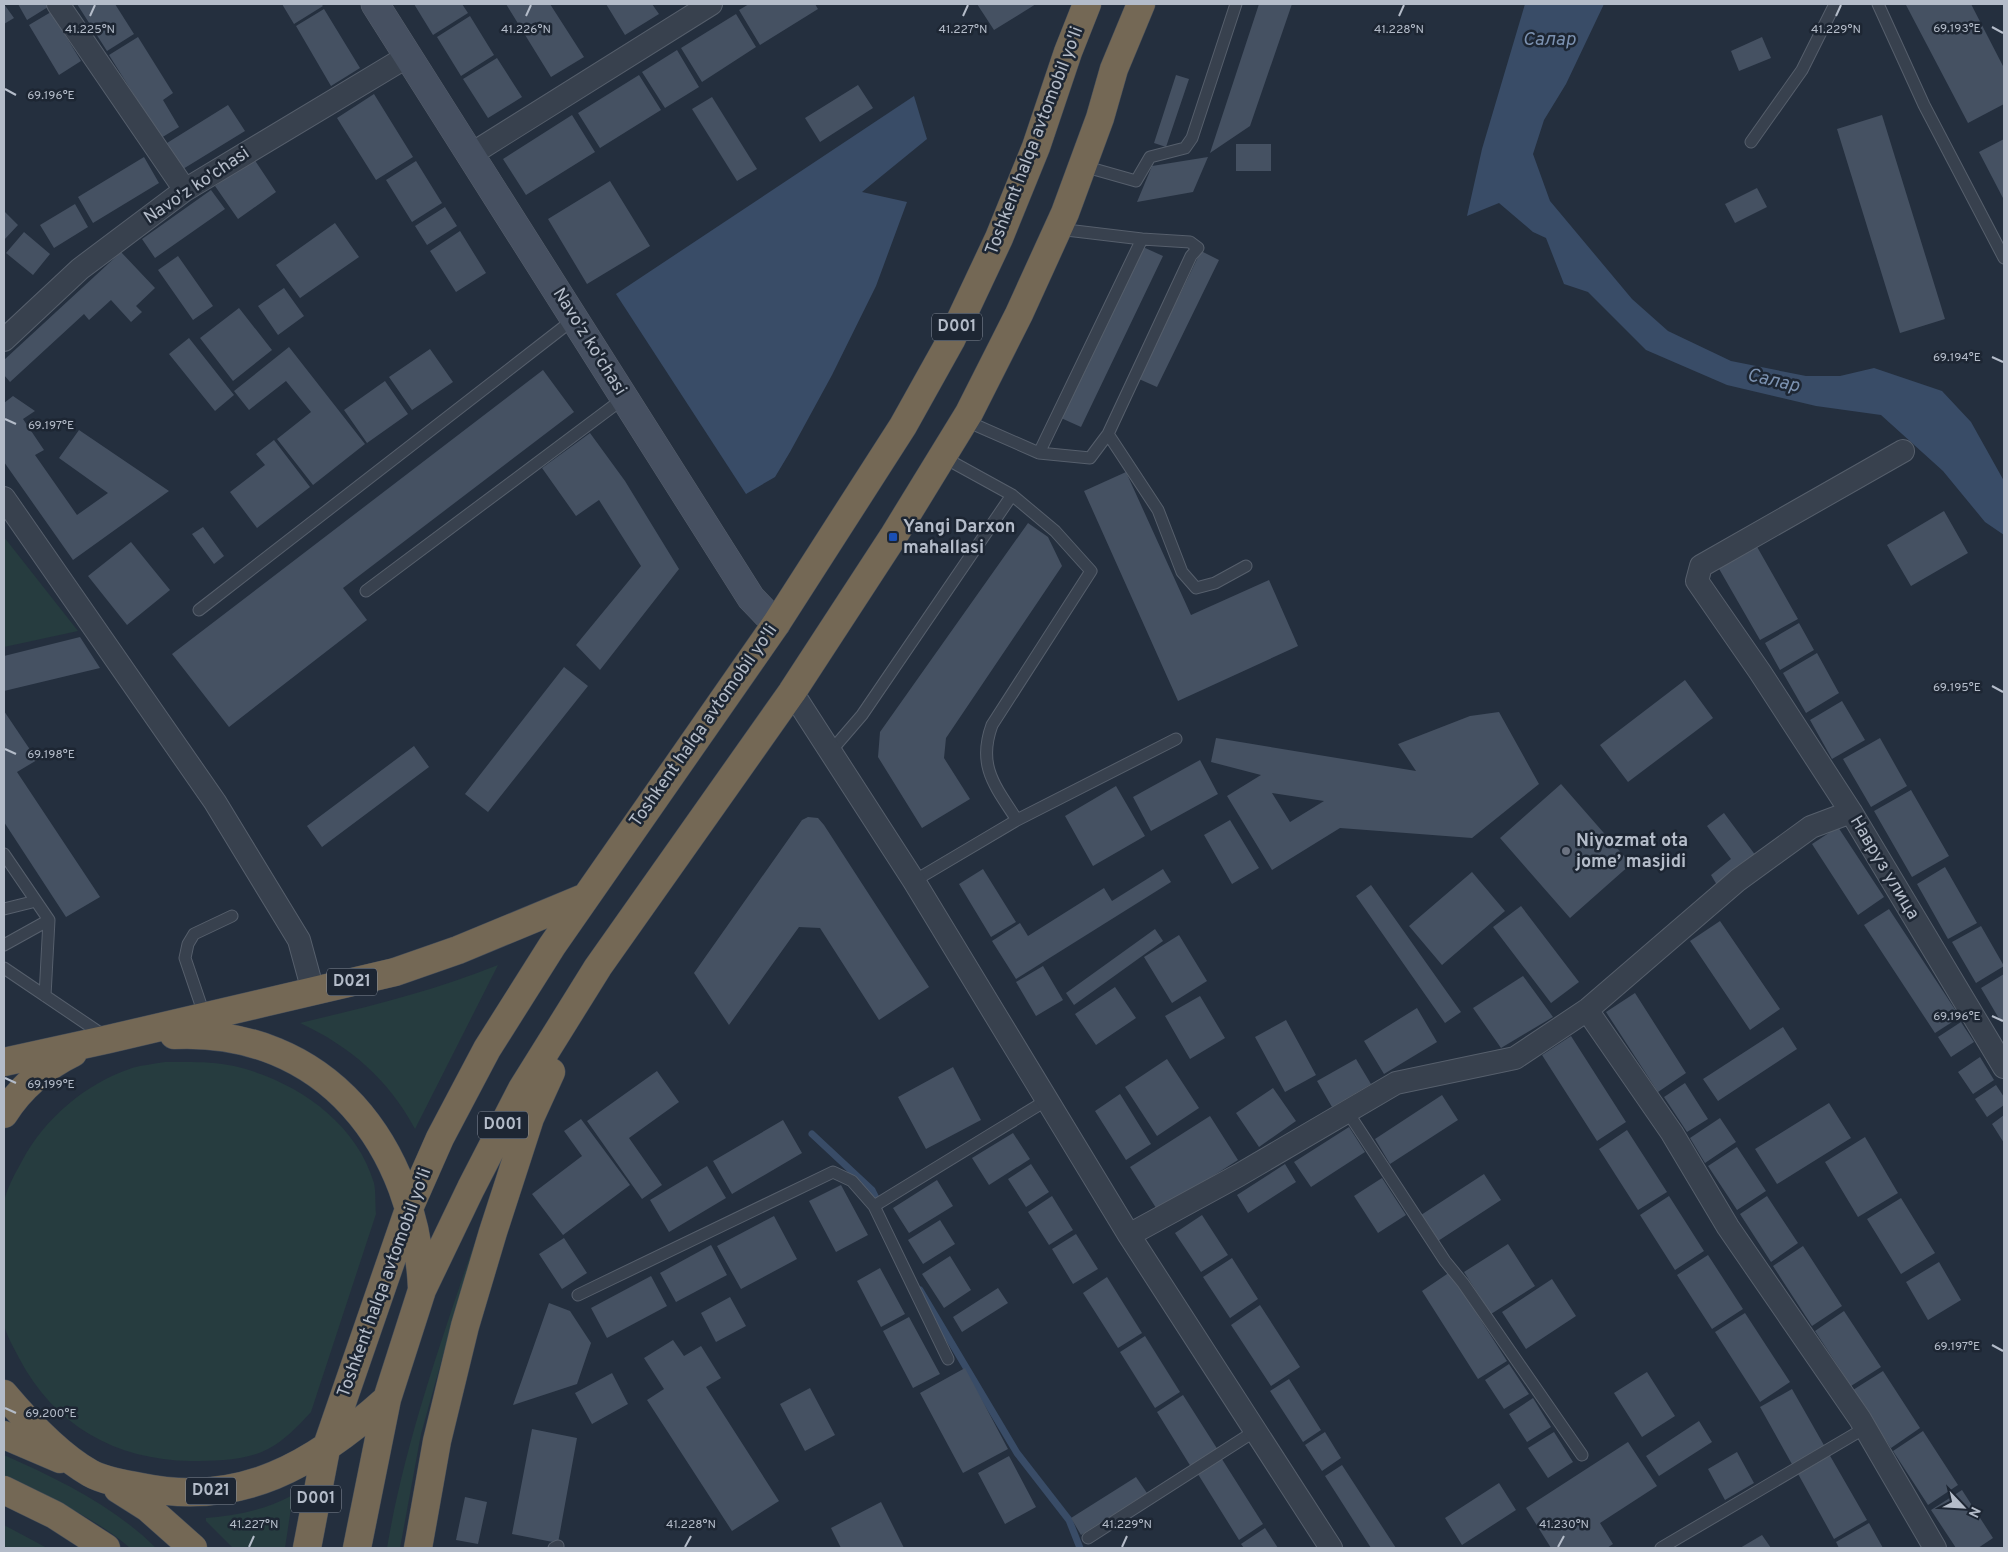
<svg xmlns="http://www.w3.org/2000/svg" width="2008" height="1552" font-family="Overpass,sans-serif">
<style>
.green{fill:#263c3f}
.water{fill:#394c67}
.lines{fill:none;stroke-linecap:round;stroke-linejoin:round}
.stream{stroke:#394c67;stroke-width:7}
.building{fill:#455162;fill-rule:evenodd}
.lane-casing{stroke:#565f6c;stroke-width:13}
.street-casing{stroke:#565f6c;stroke-width:24}
.secondary-casing{stroke:#565f6c;stroke-width:29}
.highway-casing{stroke:#434c59;stroke-width:29}
.lane{stroke:#38414e;stroke-width:11}
.street{stroke:#38414e;stroke-width:22}
.secondary{stroke:#465061;stroke-width:28}
.highway{stroke:#746855;stroke-width:28}
.ticks{fill:none;stroke:#b4bcc9;stroke-width:2}
.transit-dot{fill:#1a4fb4;stroke:#1d2633;stroke-width:2}
.worship-dot{fill:#6b7280;stroke:#1d2633;stroke-width:2}
.labels{text-anchor:middle;dominant-baseline:central;stroke-width:5;stroke-linejoin:round;paint-order:stroke}
.shield{fill:#1d2633;stroke:#878f9c;stroke-width:1}
.shield-label{font-size:16px;font-weight:bold;fill:#b4bcc9}
.street-label{font-size:18px;fill:#b4bcc9;stroke:#1d2633}
.poi-label{font-size:18px;font-weight:bold;fill:#b4bcc9;stroke:#1d2633;text-anchor:start}
.water-label{font-size:19px;font-style:italic;fill:#7c92b1;stroke:#1d2633}
.ticks-label{font-size:12px;text-anchor:middle;fill:#b4bcc9;stroke:#1d2633;stroke-width:5;stroke-linejoin:round;paint-order:stroke}
</style>
<rect width="100%" height="100%" fill="#242f3e"/>
<path class="green" d="M4 537 78 631 4 647Z
M498 965 415 1129C389 1080 350 1046 300 1023 367 1007 434 991 498 965Z
M165 1062C188 1062 212 1061 234 1066 294 1080 356 1121 374 1183 376 1192 375 1204 376 1214L311 1412C298 1426 285 1440 268 1449 245 1461 216 1461 191 1461 115 1460 54 1425 19 1358 14 1348 6 1335 4 1324 1 1307 4 1281 4 1263 4 1246 1 1219 4 1203 6 1189 15 1174 22 1161 45 1118 85 1084 132 1068 142 1065 154 1064 165 1062Z
M475 1241 421 1434 400 1548H387C405 1442 441 1342 475 1241Z
M4 1455C58 1479 114 1506 156 1548H130C93 1516 48 1497 4 1478Z
M293 1495 285 1548H233L206 1521V1518C238 1515 265 1510 293 1495Z
M4 1525 47 1548H4Z"/>
<path class="water" d="M1525 4H1604L1566 84 1544 120 1533 154 1550 201 1632 299 1668 331 1731 361 1806 376H1840L1874 368 1942 391 1971 422 2004 481V535L1985 522 1943 471 1881 415 1816 406 1727 385 1646 350 1588 292 1564 284 1546 238 1533 232 1499 203 1467 216 1482 149Z
M914 96 927 139 862 192 907 202 876 286 832 375 790 452 775 477 746 494 616 294Z"/>
<g class="lines">
<path class="stream" d="M812 1134 872 1190 880 1206
M920 1290 1017 1453 1069 1520 1080 1548"/>
</g>
<path class="building" d="M4 4 14 18 4 24Z
M18 4H46L48 7 27 20Z
M77 4H115L134 34 107 51Z
M282 4H321L323 6 294 24Z
M414 4H462L468 13 433 35Z
M506 4H550L584 57 551 77Z
M606 4H652L659 14 625 35Z
M749 4H815L818 9 760 45 739 10Z
M977 4H1036L994 30Z
M1259 4H1292L1250 126 1210 153Z
M1908 4H1971L2004 68V104L1968 123 1906 5Z
M324 9 360 68 331 86 296 26Z
M51 12 81 61 59 75 29 25Z
M736 14 756 47 702 82 681 48Z
M470 16 494 55 461 76 437 37Z
M138 37 173 93 163 100 179 127 161 138 109 55Z
M1762 37 1771 58 1739 71 1731 51Z
M677 50 699 87 665 108 642 72Z
M497 58 522 97 488 118 463 79Z
M639 75 661 110 600 148 578 113Z
M1176 75 1189 79 1166 147 1154 143Z
M858 85 873 108 820 142 805 118Z
M374 94 413 157 376 180 337 118Z
M712 97 757 169 737 181 692 109Z
M228 105 245 131 183 169 167 143Z
M572 115 595 152 526 195 503 159Z
M1882 115 1945 319 1900 333 1837 129Z
M2004 139V200L1979 152Z
M1236 144H1271V171H1236Z
M144 157 159 183 93 223 78 197Z
M1208 157 1193 192 1137 202 1152 166Z
M254 159 276 192 238 219 215 186Z
M416 161 442 203 412 222 386 180Z
M610 181 650 246 587 284 548 219Z
M1757 188 1767 207 1735 223 1725 204Z
M211 190 225 209 155 258 142 239Z
M75 204 88 227 54 248 40 225Z
M445 207 457 226 427 245 415 226Z
M4 211 18 225 4 240Z
M335 223 359 257 300 298 276 265Z
M460 231 486 273 456 292 430 251Z
M24 232 50 254 33 275 6 253Z
M1143 247 1163 256 1081 427 1061 418Z
M1201 251 1219 260 1157 387 1139 379Z
M121 252 155 288 136 306 142 312 131 322 111 300 89 320 84 314 10 382 4 375V360Z
M178 256 213 306 193 320 158 270Z
M284 288 304 316 278 335 258 306Z
M239 308 272 350 233 381 200 338Z
M189 338 234 395 215 411 169 354Z
M289 347 365 444 313 485 277 439 311 412 286 381 249 410 234 391Z
M430 349 453 382 412 410 389 377Z
M543 370 574 412 343 588 367 620 229 727 172 654Z
M385 381 408 414 367 443 344 410Z
M13 396 35 411 23 419 44 450 35 455 77 515 108 493 59 458 79 430 169 491 73 560 4 462V403Z
M590 433 625 481 679 569 600 670 576 645 641 566 599 500 576 516 542 468Z
M274 440 310 487 257 528 230 492 265 465 256 454Z
M1126 472 1191 615 1269 580 1298 646 1178 701 1084 491Z
M1944 511 1968 553 1911 586 1887 545Z
M1028 523 1048 537 1062 566 946 738 944 758 970 799 922 828 878 757 880 732Z
M203 527 224 556 214 564 192 534Z
M131 542 170 590 127 625 88 576Z
M1756 545 1798 619 1760 640 1718 567Z
M1799 623 1814 650 1780 670 1765 643Z
M80 637 100 668 4 691V656Z
M1817 653 1839 693 1806 713 1783 673Z
M564 667 588 686 488 812 465 794Z
M1685 680 1713 718 1628 782 1600 745Z
M1842 701 1865 740 1832 759 1810 720Z
M4 711 37 760 17 772 100 897 66 917 4 822Z
M1499 712 1539 784 1472 838 1340 828 1272 870 1227 796 1261 775 1211 762 1216 738 1416 771 1398 744 1470 716ZM1272 793 1324 801 1290 822Z
M1880 738 1907 786 1871 807 1843 759Z
M414 746 429 767 322 847 307 826Z
M1200 760 1218 794 1151 831 1133 797Z
M1561 784 1631 864 1570 918 1500 838Z
M1116 786 1145 836 1093 866 1065 816Z
M1911 790 1949 856 1912 877 1874 811Z
M1724 813 1756 856 1717 885 1711 875 1731 859 1707 826Z
M808 817 818 818 824 825 929 987 879 1020 820 928 799 927 729 1025 694 973 802 820Z
M1230 820 1259 868 1232 884 1204 835Z
M1838 827 1884 897 1858 915 1812 844Z
M1945 867 1977 923 1948 939 1917 884Z
M983 869 1016 922 991 937 959 884Z
M1163 869 1171 882 1016 979 992 941 1020 923 1028 936 1104 888 1112 901Z
M1472 872 1505 911 1442 965 1409 926Z
M1371 885 1461 1012 1445 1023 1356 896Z
M1521 906 1579 982 1551 1003 1493 927Z
M1889 909 1960 1017 1935 1033 1864 925Z
M1720 921 1780 1009 1750 1030 1690 941Z
M1981 926 2004 966 1976 983 1952 942Z
M1155 929 1163 941 1074 1005 1066 993Z
M1179 935 1207 981 1172 1003 1144 957Z
M1043 966 1063 1000 1036 1016 1016 982Z
M2004 974V1020L2001 1022 1981 988Z
M1523 976 1553 1017 1501 1048 1473 1008Z
M1115 987 1136 1018 1096 1045 1075 1014Z
M1635 993 1686 1073 1658 1092 1606 1012Z
M1200 996 1225 1038 1190 1059 1165 1016Z
M1417 1008 1437 1042 1384 1074 1364 1041Z
M1286 1020 1316 1075 1285 1092 1255 1037Z
M1961 1022 1974 1042 1951 1057 1938 1037Z
M1783 1027 1797 1049 1718 1101 1703 1079Z
M1571 1036 1626 1122 1597 1141 1542 1055Z
M1980 1057 1994 1080 1973 1094 1958 1072Z
M1167 1059 1199 1108 1157 1136 1125 1087Z
M1356 1059 1371 1084 1332 1107 1317 1081Z
M953 1067 981 1120 926 1149 898 1097Z
M657 1071 679 1102 629 1138 662 1185 642 1199 587 1121Z
M1685 1083 1708 1119 1687 1132 1664 1097Z
M1996 1085 2004 1097V1105L1987 1117 1975 1099Z
M1273 1088 1296 1121 1259 1147 1236 1113Z
M1120 1094 1151 1144 1126 1160 1095 1111Z
M1442 1095 1458 1120 1390 1164 1375 1139Z
M1829 1103 1851 1138 1777 1184 1755 1149Z
M2004 1115V1143L1992 1124Z
M1210 1116 1238 1160 1158 1211 1130 1167Z
M1720 1118 1736 1142 1705 1163 1690 1138Z
M581 1119 630 1185 563 1235 532 1194 582 1156 564 1131Z
M783 1120 802 1153 732 1194 713 1161Z
M1349 1127 1365 1152 1311 1187 1294 1162Z
M1627 1130 1667 1192 1638 1210 1599 1149Z
M1013 1133 1030 1159 989 1185 972 1158Z
M1865 1137 1898 1193 1858 1217 1825 1162Z
M1737 1147 1766 1191 1737 1210 1708 1166Z
M1031 1164 1049 1192 1026 1207 1008 1179Z
M1285 1164 1296 1182 1248 1213 1237 1195Z
M707 1166 726 1198 669 1232 650 1200Z
M1484 1174 1501 1200 1438 1241 1421 1215Z
M1382 1178 1406 1215 1378 1233 1354 1196Z
M937 1180 953 1206 909 1233 893 1208Z
M841 1185 868 1235 836 1252 809 1201Z
M1052 1196 1073 1230 1049 1245 1028 1212Z
M1669 1196 1704 1251 1675 1270 1640 1215Z
M1767 1196 1798 1243 1771 1262 1740 1214Z
M1901 1198 1935 1253 1901 1274 1867 1219Z
M1202 1215 1228 1255 1201 1272 1175 1233Z
M774 1216 797 1259 741 1289 717 1246Z
M940 1220 955 1244 923 1264 908 1240Z
M1076 1234 1098 1269 1073 1284 1052 1249Z
M564 1238 587 1273 562 1289 539 1254Z
M1508 1244 1535 1286 1491 1314 1464 1272Z
M711 1245 727 1275 676 1302 660 1273Z
M1803 1246 1842 1306 1812 1326 1773 1266Z
M1708 1255 1743 1309 1712 1329 1677 1275Z
M950 1256 971 1290 944 1308 922 1274Z
M1232 1258 1258 1299 1230 1318 1203 1277Z
M1939 1262 1961 1300 1928 1320 1906 1282Z
M880 1268 905 1314 881 1327 857 1281Z
M1450 1272 1507 1361 1478 1379 1422 1291Z
M651 1276 667 1306 607 1338 591 1308Z
M1107 1277 1142 1333 1118 1348 1083 1293Z
M1552 1279 1576 1316 1526 1349 1502 1312Z
M998 1288 1008 1303 962 1332 953 1317Z
M730 1297 746 1326 716 1342 701 1313Z
M549 1303 570 1311 591 1343 577 1384 513 1405Z
M1260 1305 1300 1367 1271 1386 1231 1325Z
M1844 1311 1881 1367 1851 1386 1815 1331Z
M1745 1313 1790 1382 1760 1402 1715 1332Z
M909 1317 940 1374 913 1388 883 1331Z
M1145 1336 1180 1392 1155 1408 1120 1352Z
M673 1340 684 1356 701 1346 721 1378 706 1387 779 1501 732 1531 647 1400 664 1389 644 1358Z
M1509 1364 1529 1394 1504 1409 1485 1380Z
M965 1368 1008 1449 963 1473 920 1393Z
M1883 1371 1920 1428 1891 1448 1853 1390Z
M1647 1372 1675 1416 1642 1437 1614 1393Z
M612 1373 628 1404 592 1424 575 1393Z
M1289 1379 1321 1430 1303 1442 1270 1391Z
M810 1388 835 1435 805 1451 780 1404Z
M1792 1389 1825 1447 1793 1466 1760 1407Z
M1183 1395 1218 1450 1191 1467 1157 1412Z
M1533 1398 1551 1427 1527 1442 1509 1414Z
M1699 1421 1712 1442 1659 1476 1646 1456Z
M532 1429 577 1438 558 1543 512 1534Z
M1923 1431 1958 1485 1928 1505 1893 1451Z
M1325 1432 1341 1458 1322 1471 1305 1445Z
M1554 1432 1573 1462 1548 1478 1528 1448Z
M1628 1442 1657 1486 1600 1523 1613 1544 1607 1548H1551L1526 1508Z
M1737 1452 1754 1483 1725 1500 1708 1469Z
M1829 1454 1867 1520 1834 1539 1797 1472Z
M1009 1456 1036 1507 1005 1524 978 1473Z
M1220 1456 1263 1524 1239 1540 1196 1471Z
M1342 1465 1396 1548H1371L1325 1476Z
M1136 1477 1147 1493 1081 1535 1071 1518Z
M1499 1483 1516 1510 1462 1545 1445 1518Z
M1962 1490 1993 1538 1978 1548H1956L1931 1510Z
M465 1497 487 1502 478 1544 456 1540Z
M881 1502 904 1548H841L831 1528Z
M1869 1523 1883 1548H1839L1836 1542Z
M1265 1528 1278 1548H1244L1241 1544Z
M1762 1535 1771 1548H1740Z"/>
<g class="lines">
<defs>
<path id="lane" d="M1878 4 1924 105 2004 258
M1751 142 1802 70 1835 4
M1083 166 1136 181 1150 157 1185 148 1192 138 1236 4
M964 420 1039 453 1090 458 1108 434 1191 256 1198 248 1190 242 1142 239 1058 229
M1108 434 1158 510 1182 572 1196 588 1215 583 1246 566
M1039 453 1142 239
M943 457 1012 495 1055 531 1091 571 992 725C977 766 995 786 1017 820
M366 591 624 398
M199 610 574 319
M831 751 862 715 1012 495
M4 854 49 920 4 945
M914 881 1017 820 1176 739
M4 909 36 901
M4 968 106 1037
M45 996 49 920
M205 1017 185 958 188 944 194 934 232 916
M1347 1111 1445 1261 1463 1283 1582 1455
M874 1206 948 1359
M578 1295 833 1172 852 1181 874 1206 1047 1100
M1088 1538 1255 1431
M554 1548 558 1546
M1661 1548 1865 1428"/>
<path id="street" d="M58 4 185 190
M470 155 711 4
M4 340 80 269 185 190 408 56
M1903 451 1701 566 1697 581 1760 672 1851 812 2004 1067
M4 498 215 802 299 940 313 991
M792 692 914 881 1129 1235 1331 1548
M1587 1010 1672 1133 1728 1227 1860 1419 1935 1548
M1129 1235 1239 1175 1396 1083 1515 1058 1587 1010 1738 880 1811 827 1851 812"/>
<path id="secondary" d="M375 4 751 598 776 624"/>
<path id="highway" d="M174 1035C326 1028 416 1146 422 1289
M4 1062 109 1039 395 972 458 950 586 897
M4 1114C20 1088 46 1066 73 1053
M4 1394C26 1420 60 1456 90 1473 104 1481 125 1484 141 1487 241 1508 315 1464 387 1399
M4 1435 60 1459
M118 1489 148 1508 193 1548
M4 1490 55 1515 106 1548
M307 1548 326 1449 410 1206 440 1138 487 1049 552 946 776 624 903 426 951 340 999 238 1036 147 1068 52 1087 4
M357 1548 387 1399 422 1290 471 1188 522 1089 598 967 792 692 893 537 969 413 1019 314 1065 213 1100 118 1114 69 1141 4
M418 1548 437 1441 465 1326 493 1232 530 1118 551 1072"/>
</defs>
<use href="#lane" class="lane-casing"/>
<use href="#street" class="street-casing"/>
<use href="#secondary" class="secondary-casing"/>
<use href="#highway" class="highway-casing"/>
<use href="#lane" class="lane"/>
<use href="#street" class="street"/>
<use href="#secondary" class="secondary"/>
<use href="#highway" class="highway"/>
</g>
<path class="ticks" d="M90 16 95 5M526 16 531 5M963 16 968 5M1399 16 1404 5M1836 16 1841 5M1992 27 2003 33M5 89 16 95M1992 357 2003 362M5 419 16 424M1992 686 2003 692M5 749 16 754M1992 1016 2003 1021M5 1078 16 1083M1992 1345 2003 1351M5 1408 16 1413M249 1547 254 1536M685 1547 691 1536M1122 1547 1127 1536M1558 1547 1564 1536"/>
<rect class="transit-dot" x="888" y="532" width="10" height="10" rx="2.5"/>
<circle class="worship-dot" cx="1566" cy="851" r="5"/>
<g class="labels">
<g class="shield">
<rect x="932" y="313.5" width="50" height="27" rx="4"/>
<rect x="327" y="968.5" width="50" height="27" rx="4"/>
<rect x="478" y="1111.5" width="50" height="27" rx="4"/>
<rect x="186" y="1477.5" width="50" height="27" rx="4"/>
<rect x="291" y="1485.5" width="50" height="27" rx="4"/>
</g>
<g class="shield-label">
<text x="957" y="327">D001</text>
<text x="352" y="982">D021</text>
<text x="503" y="1125">D001</text>
<text x="211" y="1491">D021</text>
<text x="316" y="1499">D001</text>
</g>
<g class="street-label">
<text transform="translate(1035 141) rotate(-69)">Toshkent halqa avtomobil yo'li</text>
<text transform="translate(197 186) rotate(-34)">Navo'z ko'chasi</text>
<text transform="translate(589 342) rotate(58)">Navo'z ko'chasi</text>
<text transform="translate(704 726) rotate(-55)">Toshkent halqa avtomobil yo'li</text>
<text transform="translate(1884 868) rotate(59)">Навруз улица</text>
<text transform="translate(385 1283) rotate(-70)">Toshkent halqa avtomobil yo'li</text>
</g>
<g class="poi-label">
<text x="903" y="527">Yangi Darxon<tspan x="903" dy="21">mahallasi</tspan></text>
<text x="1576" y="841">Niyozmat ota<tspan x="1576" dy="21">jome’ masjidi</tspan></text>
</g>
<g class="water-label">
<text x="1549" y="40">Салар</text>
<text transform="translate(1773 381) rotate(13)">Салар</text>
</g>
</g>
<g class="ticks-label">
<text x="1957" y="32">69.193°E</text>
<text x="90" y="33">41.225°N</text>
<text x="526" y="33">41.226°N</text>
<text x="963" y="33">41.227°N</text>
<text x="1399" y="33">41.228°N</text>
<text x="1836" y="33">41.229°N</text>
<text x="51" y="99">69.196°E</text>
<text x="1957" y="361">69.194°E</text>
<text x="51" y="429">69.197°E</text>
<text x="1957" y="691">69.195°E</text>
<text x="51" y="758">69.198°E</text>
<text x="1957" y="1020">69.196°E</text>
<text x="51" y="1088">69.199°E</text>
<text x="1957" y="1350">69.197°E</text>
<text x="51" y="1417">69.200°E</text>
<text x="254" y="1528">41.227°N</text>
<text x="691" y="1528">41.228°N</text>
<text x="1127" y="1528">41.229°N</text>
<text x="1564" y="1528">41.230°N</text>
</g>
<rect width="2008" height="1552" fill="none" stroke="#b4bcc9" stroke-width="10"/>
<g transform="translate(1963 1507) rotate(115)" stroke="#1d2633" stroke-width="4" paint-order="stroke">
<path d="M0-4L9 19L0 12L-9 19Z" fill="#b4bcc9"/>
<text y="-8" font-size="14" font-weight="bold" text-anchor="middle" fill="#b4bcc9">N</text>
</g>
</svg>
